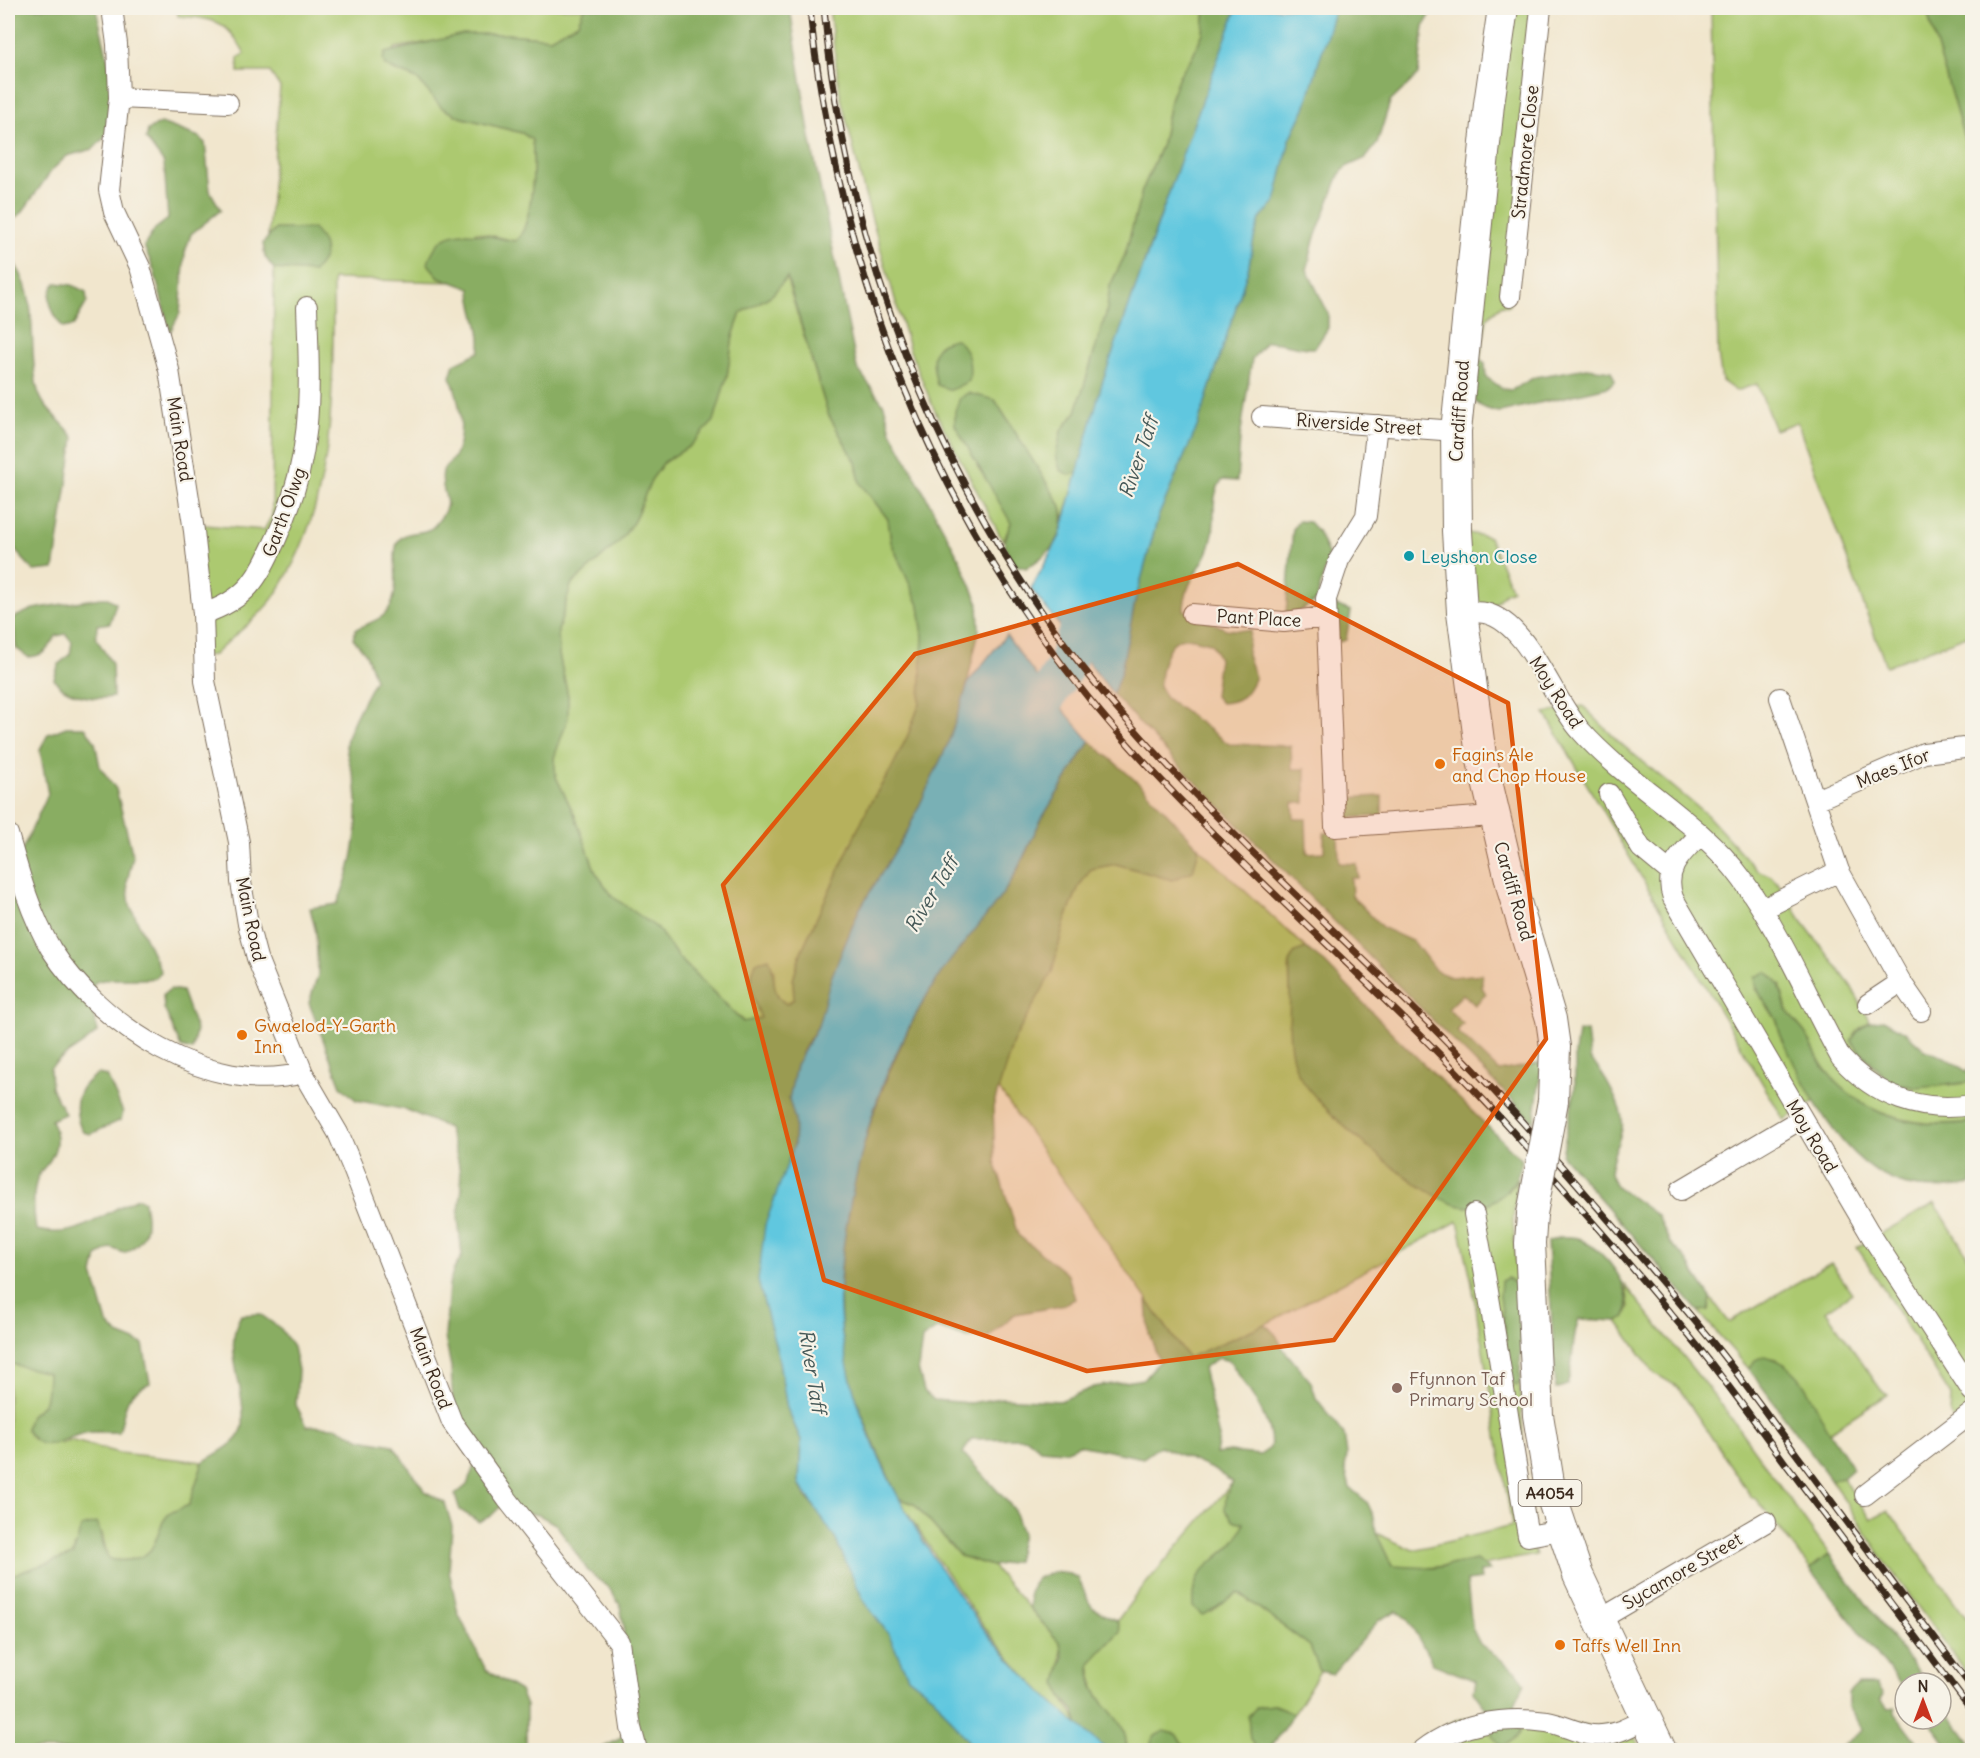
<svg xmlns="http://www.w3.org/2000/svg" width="1980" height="1758" font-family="Delius,sans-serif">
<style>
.green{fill:#acc970;stroke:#747a47;stroke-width:1.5}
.forest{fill:#89ad62;stroke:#626c40;stroke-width:1.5;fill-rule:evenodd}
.water{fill:#61c7df;stroke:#4e787e;stroke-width:1.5}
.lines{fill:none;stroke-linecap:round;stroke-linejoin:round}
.river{stroke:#61c7df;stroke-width:38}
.street-casing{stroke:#7b6c5b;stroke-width:22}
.primary-casing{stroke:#7b6c5b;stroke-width:32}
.street{stroke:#fff;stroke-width:20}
.primary{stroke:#fff;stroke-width:30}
.rail-casing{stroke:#3b2a1e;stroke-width:7}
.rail{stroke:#f7f3e8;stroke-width:4.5;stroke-dasharray:14;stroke-linecap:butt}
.primary-bridge-casing{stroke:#7b6c5b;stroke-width:32;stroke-linecap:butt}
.primary-bridge{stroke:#fff;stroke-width:30}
.marked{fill:#df570d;fill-opacity:0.2;stroke:#df570d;stroke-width:4.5;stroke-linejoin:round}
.culture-dot{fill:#0f9aa8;stroke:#f7f3e8;stroke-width:2}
.food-dot{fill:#e8710a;stroke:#f7f3e8;stroke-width:2}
.education-dot{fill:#8d6e63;stroke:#f7f3e8;stroke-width:2}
.labels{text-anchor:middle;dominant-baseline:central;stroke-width:4.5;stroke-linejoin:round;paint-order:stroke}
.shield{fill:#f7f3e8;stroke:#73665b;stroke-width:1.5}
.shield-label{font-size:16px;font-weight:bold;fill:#3b2a1e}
.street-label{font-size:18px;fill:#3b2a1e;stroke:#f7f3e8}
.culture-label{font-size:18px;fill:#0d838f;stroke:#f7f3e8;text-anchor:start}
.food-label{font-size:18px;fill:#c56008;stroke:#f7f3e8;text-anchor:start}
.education-label{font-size:18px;fill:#785e54;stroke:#f7f3e8;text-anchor:start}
.water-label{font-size:20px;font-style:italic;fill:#465958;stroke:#f7f3e8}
</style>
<rect width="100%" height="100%" fill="#f7f3e8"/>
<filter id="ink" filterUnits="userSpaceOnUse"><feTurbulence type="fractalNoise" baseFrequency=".0167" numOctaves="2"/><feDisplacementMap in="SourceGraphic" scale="12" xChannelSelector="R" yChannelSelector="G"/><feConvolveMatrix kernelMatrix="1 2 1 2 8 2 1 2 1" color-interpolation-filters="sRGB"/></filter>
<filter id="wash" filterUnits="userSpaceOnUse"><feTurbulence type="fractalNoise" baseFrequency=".008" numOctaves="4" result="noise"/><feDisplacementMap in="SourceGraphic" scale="24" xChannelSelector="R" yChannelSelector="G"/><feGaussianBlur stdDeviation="1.35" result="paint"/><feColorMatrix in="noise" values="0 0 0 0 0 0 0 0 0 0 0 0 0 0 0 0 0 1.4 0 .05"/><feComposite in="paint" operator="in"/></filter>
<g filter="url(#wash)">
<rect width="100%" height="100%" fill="#f1e6cd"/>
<path class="green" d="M177 8H584L578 23 550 38 508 34 440 40 395 48 393 70 417 79 443 108 460 117 522 133 532 140C535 161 533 229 515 241L476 232 439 277 452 282 333 279C333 389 338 504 273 598 258 619 232 636 214 655L204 656 193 524 264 530 272 515 274 269 313 272 276 229 268 236 280 87 270 72H238V58L245 54C228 21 214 18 178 16Z
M829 8H1205L1203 33 1192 57 1179 76 1171 97 1162 144 1142 191 1125 255 1110 286 1106 314 1076 412 1061 431 1069 475 1078 472 1064 519 1061 506 995 400 982 398 977 466 993 489 1011 523 1003 541 933 407 909 348 865 195 840 94Z
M1503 8H1541L1509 306 1502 305 1487 318 1480 359 1472 364Z
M1711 8H1926L1972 165V634L1886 666 1797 422 1775 430 1757 384 1736 391 1722 381 1718 354Z
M786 277 828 414 856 462 860 483 888 519 891 542 919 605 923 637 920 703 908 735 891 770 869 805 801 952 793 980 794 999 786 1004C773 995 773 983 774 968L762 1019 744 1022 678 957 657 928 613 897 596 873 575 816 556 777 554 758 568 696 559 655 558 631 571 585 620 541 634 521 651 480 664 462 690 446 727 376 733 336 741 313 772 295Z
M1457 531 1489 537 1512 590 1505 593 1486 613 1462 612Z
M1583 706 1619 742 1707 815 1757 870 1771 876 1789 896 1799 917 1851 986 1870 1021 1859 1029 1852 1041C1860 1052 1877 1076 1889 1082 1905 1090 1955 1085 1972 1082V1122C1915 1129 1856 1116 1822 1065 1816 1056 1813 1046 1807 1036 1802 1027 1792 1020 1788 1011 1784 1003 1783 993 1780 984L1756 989 1777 1021 1780 1035 1815 1101 1784 1120 1545 713Z
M1199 848 1306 948 1295 952 1289 962 1292 1052 1298 1072 1508 1192 1518 1178 1513 1220 1517 1284 1507 1278 1503 1313 1504 1330 1516 1385 1520 1382 1526 1522 1536 1555 1483 1565 1477 1560C1448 1566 1421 1571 1392 1566L1376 1533 1413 1550 1512 1526 1471 1278 1458 1221 1264 1325 1188 1358 998 1088 1013 1042 1052 971 1064 924 1079 886 1091 869 1116 864 1172 880 1193 871Z
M1935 1203 1972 1263V1447L1950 1415 1951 1396 1857 1247Z
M1831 1263 1852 1293 1826 1311 1881 1390 1888 1394 1829 1432 1777 1359C1763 1356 1757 1357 1749 1369L1698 1311 1709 1310 1711 1298 1729 1322Z
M1626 1286 1721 1404 1829 1554 1810 1569 1755 1497 1752 1498 1678 1387 1654 1373 1617 1321 1626 1316 1629 1307Z
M8 1363 48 1373C47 1392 49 1405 30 1415L26 1429 32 1439 62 1443 70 1440 119 1453 203 1462 189 1505C183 1508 173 1510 168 1515 160 1523 159 1534 154 1544 147 1561 123 1562 108 1559L102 1533 75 1545 73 1555 8 1576Z
M1843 1478 1871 1519 1888 1510 1972 1626V1681L1886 1563 1831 1480Z
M1233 1482 1226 1496 1244 1523C1239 1540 1229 1548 1215 1559L1212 1612 1225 1600 1238 1593 1310 1646 1320 1671 1294 1713 1274 1705 1257 1707C1248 1725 1245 1733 1258 1750H1125L1127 1744 1094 1688 1090 1663 1120 1631 1117 1621 1137 1594Z
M898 1498 914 1504 960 1556 992 1566 1060 1643C1064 1661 1056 1676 1061 1694 1064 1704 1075 1712 1079 1727 1002 1664 951 1581 898 1498Z
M1490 1714 1591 1727 1609 1725 1636 1738 1642 1750H1402L1456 1720Z"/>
<path class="forest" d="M8 8H96L112 77 108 134 93 149 67 156 52 170 21 214 8 222Z
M584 8H790L809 132 857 368 884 405 891 431 960 560 978 602 979 630 961 711 947 746 908 830 859 910 844 946 818 1026 802 1051 789 1099 795 1120 794 1145 782 1184 778 1355 787 1408 801 1440 799 1483 805 1496 820 1513 835 1538 864 1601 889 1634 908 1677 934 1697 975 1750H598L616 1741 631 1728 622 1667 624 1627 620 1605 610 1589 588 1571 557 1525 539 1515 518 1512 507 1500 491 1516 479 1522 460 1510 455 1495 467 1485 477 1458 453 1405 451 1367 445 1337 449 1285 453 1271 462 1256 458 1218 462 1188 458 1160 448 1128 407 1110 356 1100 341 1086 309 1003 318 975 316 932 310 908 337 904C354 866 360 829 356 787 354 773 347 760 346 746 345 732 368 694 375 679L366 654 353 638 356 629C364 625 377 621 384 615 406 593 388 555 399 540 407 529 426 536 435 525 459 497 438 499 443 471 445 465 451 463 454 457 466 436 460 397 450 377L454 364 479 352C484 332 471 310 471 289L439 277 428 264C440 217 481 236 515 241 533 230 535 161 532 140L522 133 460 117 442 108 417 79 385 66 383 59 385 53 463 34H508L550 38 578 23ZM787 277 828 414 856 462 860 483 888 519 891 542 919 605 923 637 920 703 908 735 891 770 869 805 801 952 793 980 794 999 786 1004C769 992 777 975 769 958L756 962C747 983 752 998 761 1018L743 1022 678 957 657 928 613 897 596 873 575 816 556 777 554 758 568 718V696L559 655 558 631 571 585 620 541 634 521 651 480 664 462 690 446 714 421 727 376 733 336 741 313 772 295Z
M1205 8H1237C1181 161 1121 314 1078 472L1069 475 1060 470 1056 455 1061 431 1076 412 1106 314 1110 286 1125 255 1142 191 1162 144 1171 97 1179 76 1192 57 1203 33Z
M1335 8H1434L1424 26 1418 75 1390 102 1377 144 1366 158 1346 167 1339 175 1314 240 1307 270 1328 313V328L1315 348C1297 349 1283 341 1266 342L1252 359 1240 438 1237 481 1222 480C1209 498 1217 518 1212 538 1207 566 1185 576 1184 610L1226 629 1250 631 1247 655 1255 677C1247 695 1241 702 1221 703L1214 695 1219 659 1211 643C1203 642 1194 638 1186 638 1165 638 1161 670 1159 686L1166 698 1229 744 1291 746 1292 769H1305V803H1293L1294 819H1306L1307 853 1324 852V833H1338L1339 863 1357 864 1358 878H1351L1352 896 1383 928 1414 942 1436 971 1451 977 1482 974V987L1486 994 1475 1005 1463 994 1448 1009 1463 1024 1457 1031 1499 1071 1542 1063 1534 1122 1167 753 1113 694 1121 672 1135 602 1158 517 1197 427 1248 270 1254 238 1260 219 1275 201 1290 139 1305 108Z
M1926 8H1964L1972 32V165Z
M161 123 199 137 205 143 210 191 221 210 191 234 185 252 180 313 170 332 154 270 144 246 155 229 168 219 164 163 146 139 148 130Z
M276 229H313C328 244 329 258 313 272L274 269 265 257 263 243Z
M8 255C42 293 27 341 37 387 42 411 62 419 74 438L54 569 34 571 13 548 8 550Z
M56 283 72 285 86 292 87 302 73 326 63 328C53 314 43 297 56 283Z
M956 339C970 350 971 365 969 381L951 390 937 385C932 362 927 343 956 339Z
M1480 359 1485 363 1486 377 1503 389 1512 390 1535 377 1587 368 1611 371 1615 380 1608 387 1500 412C1466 407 1471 392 1472 364Z
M968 393 995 400 1061 506C1068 537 1051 553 1026 568L1013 564C1002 545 1003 543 1011 523L955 425V411L960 398Z
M1298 521 1309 522 1318 532 1329 556 1316 601 1296 613H1286L1293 528Z
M100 598H108L116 603 110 623 97 625 96 638 112 664 113 697C93 700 65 696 54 679L59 664 70 654 72 642 66 634 56 636C48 650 44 656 28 657L16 648 13 618 33 609Z
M1335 605 1351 611 1346 640 1340 642 1331 636Z
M66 727H85L95 742 100 767 116 789 133 856 127 882 130 905 161 972 155 978C138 981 105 976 94 983L91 997 97 1032C83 1047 64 1053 50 1068L51 1088 65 1114 51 1120C57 1134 59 1146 50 1160 47 1166 41 1169 39 1175 31 1192 34 1213 36 1230 83 1240 98 1214 138 1198L144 1202C149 1225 147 1243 124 1253L111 1248 97 1256 93 1274 107 1323 118 1334 143 1344 150 1383C122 1395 127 1406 119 1432 108 1433 96 1431 86 1433 62 1437 43 1459 26 1429L30 1415C49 1405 47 1392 48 1373L8 1363V862L16 858 23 848 48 794 40 750 48 734Z
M1090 741 1144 788 1199 848 1193 871 1172 880 1116 864 1091 869 1079 886 1064 924 1052 972 1013 1042 993 1107 995 1161 1018 1235 1068 1275 1075 1299 1061 1306 1015 1314 988 1337 967 1338 938 1328 922 1339 918 1369 924 1391 934 1400 970 1403 1000 1398 1060 1401 1094 1387 1144 1379 1159 1361 1149 1333 1147 1300 1188 1358 1265 1324 1276 1335 1284 1350 1311 1382 1316 1398 1344 1434 1347 1455 1345 1468 1350 1488 1367 1502 1374 1517 1376 1533 1392 1566 1434 1568 1477 1560 1490 1571 1480 1572 1481 1579 1467 1581 1472 1628 1480 1644 1516 1671 1525 1683 1515 1704C1521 1722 1526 1739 1502 1746 1489 1737 1493 1729 1490 1716 1488 1709 1478 1700 1474 1692L1476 1681 1433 1664 1408 1620 1397 1611 1379 1620 1332 1674 1320 1671 1310 1646 1239 1593C1225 1599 1216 1611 1202 1615L1193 1607C1189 1557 1232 1563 1244 1523L1233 1520 1225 1510 1226 1496 1233 1482 1214 1470 1160 1446 1143 1458 1079 1445 1065 1451 1040 1449 1027 1438 971 1439 963 1453 1013 1508 1022 1534 1016 1561 992 1566 960 1556 914 1504 898 1498C878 1451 854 1405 845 1354 825 1233 874 1079 938 977 959 944 989 916 1010 883 1022 864 1030 842 1040 822 1056 794 1074 768 1090 741ZM1218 1358 1230 1361C1243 1383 1276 1423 1270 1448L1260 1455 1229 1452 1216 1454 1219 1438 1203 1368Z
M1382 796V816L1341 818V798Z
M1306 948 1325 963 1396 1037 1522 1160C1517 1193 1485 1216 1451 1203 1412 1188 1314 1108 1297 1071 1283 1039 1293 997 1289 962L1295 952Z
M1766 972C1783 981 1780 994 1787 1010 1792 1020 1802 1027 1807 1036 1813 1046 1817 1058 1824 1068 1863 1117 1913 1130 1972 1122V1184C1955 1187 1936 1189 1918 1187 1849 1179 1808 1094 1782 1038 1779 1033 1779 1026 1777 1021 1769 1004 1756 996 1755 977Z
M170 989 182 991 196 1030 192 1050 181 1047 164 1008 163 995Z
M1883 1020 1905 1032 1925 1050 1947 1058 1966 1071 1972 1065V1082L1918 1088 1890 1082 1851 1041C1860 1027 1866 1021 1883 1020Z
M1587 1031 1590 1059C1603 1072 1626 1110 1622 1129 1618 1145 1611 1158 1610 1174L1616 1186 1658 1216 1670 1243 1685 1258 1711 1298 1709 1310 1698 1311 1562 1155 1575 1088V1053L1578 1032Z
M98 1074 107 1076 123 1112 121 1120 91 1134 83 1132C71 1109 75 1087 98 1074Z
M1561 1237C1567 1237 1575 1236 1580 1239 1607 1253 1634 1286 1626 1317L1617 1321 1579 1319C1570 1341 1575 1364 1567 1385L1556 1389 1547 1242Z
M1507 1278 1517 1284 1521 1333 1520 1382 1516 1386 1511 1380 1500 1296 1501 1281Z
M260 1314 281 1329 293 1347 298 1370 296 1405 307 1426 337 1427 361 1439 393 1445 425 1491 445 1503 452 1526 449 1571 458 1613 486 1670 520 1691 526 1706V1750H8V1576L73 1555 81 1527 97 1523 108 1559C123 1562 147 1561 154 1544 159 1534 160 1523 168 1515 173 1510 183 1508 189 1505L203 1462C216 1453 237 1445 242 1429 244 1426 243 1419 243 1415 243 1382 223 1345 241 1315Z
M1764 1356C1802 1364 1810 1397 1826 1426 1834 1441 1845 1455 1853 1469L1843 1478 1831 1480 1749 1369 1755 1360Z
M1829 1554 1926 1683H1905V1690L1810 1569Z
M1053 1572 1070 1574 1078 1578C1094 1610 1082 1603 1117 1621L1120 1631 1090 1663C1090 1671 1090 1679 1093 1687 1102 1709 1132 1723 1125 1750H1108L1079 1727 1075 1712 1061 1695 1057 1683 1063 1657 1060 1643 1030 1608 1029 1592 1037 1578Z
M1858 1684H1877L1884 1694 1881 1699 1888 1708 1895 1707V1713L1923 1750H1837L1863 1730 1848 1707V1694Z
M1941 1703 1972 1745V1750H1952L1928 1719H1941Z
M1274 1705 1294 1713 1269 1750H1258L1250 1740 1248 1716 1257 1707Z
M1164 1731 1176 1734 1187 1750H1149L1153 1737Z"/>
<path class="water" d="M1237 8H1335L1305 108 1290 139 1275 202 1260 219 1254 238 1248 270 1197 427 1158 517 1135 602 1121 672 1113 694 1031 589 1060 536 1102 383 1188 139Z
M1006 635 1049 693 1090 741C1074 767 1057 793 1041 820 1030 841 1022 863 1010 883 989 916 961 944 939 976 922 1002 907 1030 894 1058 865 1119 836 1246 840 1313 846 1424 920 1547 987 1633 1022 1677 1065 1715 1108 1750H975L934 1697 908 1677 889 1635 864 1601 835 1538 799 1483 801 1440 787 1408 778 1355 758 1281 765 1225 794 1145 795 1120 789 1099 796 1065 818 1026 831 978 859 910 908 830 947 746 969 681Z"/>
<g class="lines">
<path class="river" d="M1023 736 1065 667 1090 596"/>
</g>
</g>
<g filter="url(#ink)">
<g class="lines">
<defs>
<path id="street" d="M112 8 117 44 119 98 109 190 114 212 140 267 169 370 194 531 203 614 205 681 239 842 241 882 248 924 257 958 303 1073 338 1133 352 1166 452 1422 507 1499 619 1642 631 1728 637 1750
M119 98 228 103
M1510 297 1541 8
M1262 417 1456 431
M1377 425 1366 516 1339 560 1326 599 1335 827 1493 816
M1462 612C1470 612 1478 612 1485 613 1529 623 1552 700 1581 731 1629 785 1699 820 1742 879 1782 934 1808 999 1841 1058 1876 1097 1921 1113 1972 1105
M203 614C247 599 257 580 276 539 314 457 310 394 307 307
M1192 614 1284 622 1326 617
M1780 698 1839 871 1901 982 1921 1011
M1609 794 1641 848 1670 872
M1816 800 1924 753 1972 747
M8 834C19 873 30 914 51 949 100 1026 210 1097 303 1073
M1700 835C1681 854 1663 869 1673 898L1869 1232 1972 1391
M1763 909 1839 871
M1868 1004 1901 982
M1681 1190 1801 1119
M1474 1214C1495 1321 1509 1429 1528 1536L1561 1530
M1865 1495 1972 1413
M1599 1620 1766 1522
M1423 1750C1458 1723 1504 1716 1547 1722 1566 1725 1583 1737 1602 1735 1618 1734 1631 1726 1645 1719"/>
<path id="primary" d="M1503 8 1489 104 1456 431 1457 531 1462 612 1481 756 1513 892 1551 1019 1555 1047 1553 1101
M1532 1214 1530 1243 1538 1415 1551 1495 1578 1575 1661 1750"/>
</defs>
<use href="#street" class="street-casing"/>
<use href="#primary" class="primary-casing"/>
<use href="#street" class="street"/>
<use href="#primary" class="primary"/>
<defs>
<path id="rail" d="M810 8C814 57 823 105 833 153 878 371 972 567 1119 734 1243 874 1388 993 1513 1132 1576 1203 1640 1275 1699 1348 1730 1387 1759 1427 1788 1467 1850 1548 1911 1630 1972 1711
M824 8C848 271 954 526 1130 724 1254 865 1401 985 1525 1125 1587 1195 1650 1266 1709 1338 1740 1376 1768 1416 1797 1455 1855 1533 1914 1611 1972 1688"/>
</defs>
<use href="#rail" class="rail-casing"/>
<use href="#rail" class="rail"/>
<defs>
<path id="primary-bridge" d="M1532 1214 1553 1101"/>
</defs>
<use href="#primary-bridge" class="primary-bridge-casing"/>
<use href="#primary-bridge" class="primary-bridge"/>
</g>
</g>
<path class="marked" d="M1238 564 1508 703 1546 1039 1334 1340 1087 1371 824 1280 723 885 915 654Z"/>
<circle class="culture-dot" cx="1409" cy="556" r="6"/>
<g class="food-dot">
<circle cx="1440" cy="764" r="6"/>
<circle cx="242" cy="1035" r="6"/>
<circle cx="1560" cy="1645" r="6"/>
</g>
<circle class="education-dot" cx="1397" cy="1388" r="6"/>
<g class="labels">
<rect class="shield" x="1518.5" y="1480" width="63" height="26" rx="4.5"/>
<g class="shield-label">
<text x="1550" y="1493">A4054</text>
</g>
<g class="street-label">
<text transform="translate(1525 152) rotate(-84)">Stradmore Close</text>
<text transform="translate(1459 411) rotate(-86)">Cardiff Road</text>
<text transform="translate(1359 424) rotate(4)">Riverside Street</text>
<text transform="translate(180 439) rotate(81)">Main Road</text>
<text transform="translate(284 512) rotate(-70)">Garth Olwg</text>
<text transform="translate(1259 618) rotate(3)">Pant Place</text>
<text transform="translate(1556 692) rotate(57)">Moy Road</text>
<text transform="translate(1893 768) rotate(-22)">Maes Ifor</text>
<text transform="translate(1514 891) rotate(74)">Cardiff Road</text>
<text transform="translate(251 919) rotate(78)">Main Road</text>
<text transform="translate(1812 1136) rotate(59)">Moy Road</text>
<text transform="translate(431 1368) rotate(69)">Main Road</text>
<text transform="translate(1682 1571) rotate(-30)">Sycamore Street</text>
</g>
<g class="culture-label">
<text x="1421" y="556">Leyshon Close</text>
</g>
<g class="food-label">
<text x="1452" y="754">Fagins Ale<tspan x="1452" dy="21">and Chop House</tspan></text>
<text x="254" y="1025">Gwaelod-Y-Garth<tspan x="254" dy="21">Inn</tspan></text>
<text x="1572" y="1645">Taffs Well Inn</text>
</g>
<g class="education-label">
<text x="1409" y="1378">Ffynnon Taf<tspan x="1409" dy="21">Primary School</tspan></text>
</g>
<g class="water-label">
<text transform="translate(1138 457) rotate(-71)">River Taff</text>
<text transform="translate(931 894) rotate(-59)">River Taff</text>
<text transform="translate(813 1371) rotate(81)">River Taff</text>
</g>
</g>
<rect width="1980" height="1758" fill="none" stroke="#f7f3e8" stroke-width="30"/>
<g transform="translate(1923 1701)"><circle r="28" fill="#f7f3e8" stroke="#aca397" stroke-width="1.5"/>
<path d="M0-4.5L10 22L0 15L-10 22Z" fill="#c8321e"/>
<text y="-9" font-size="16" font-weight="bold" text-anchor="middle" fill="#3b2a1e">N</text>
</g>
</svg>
